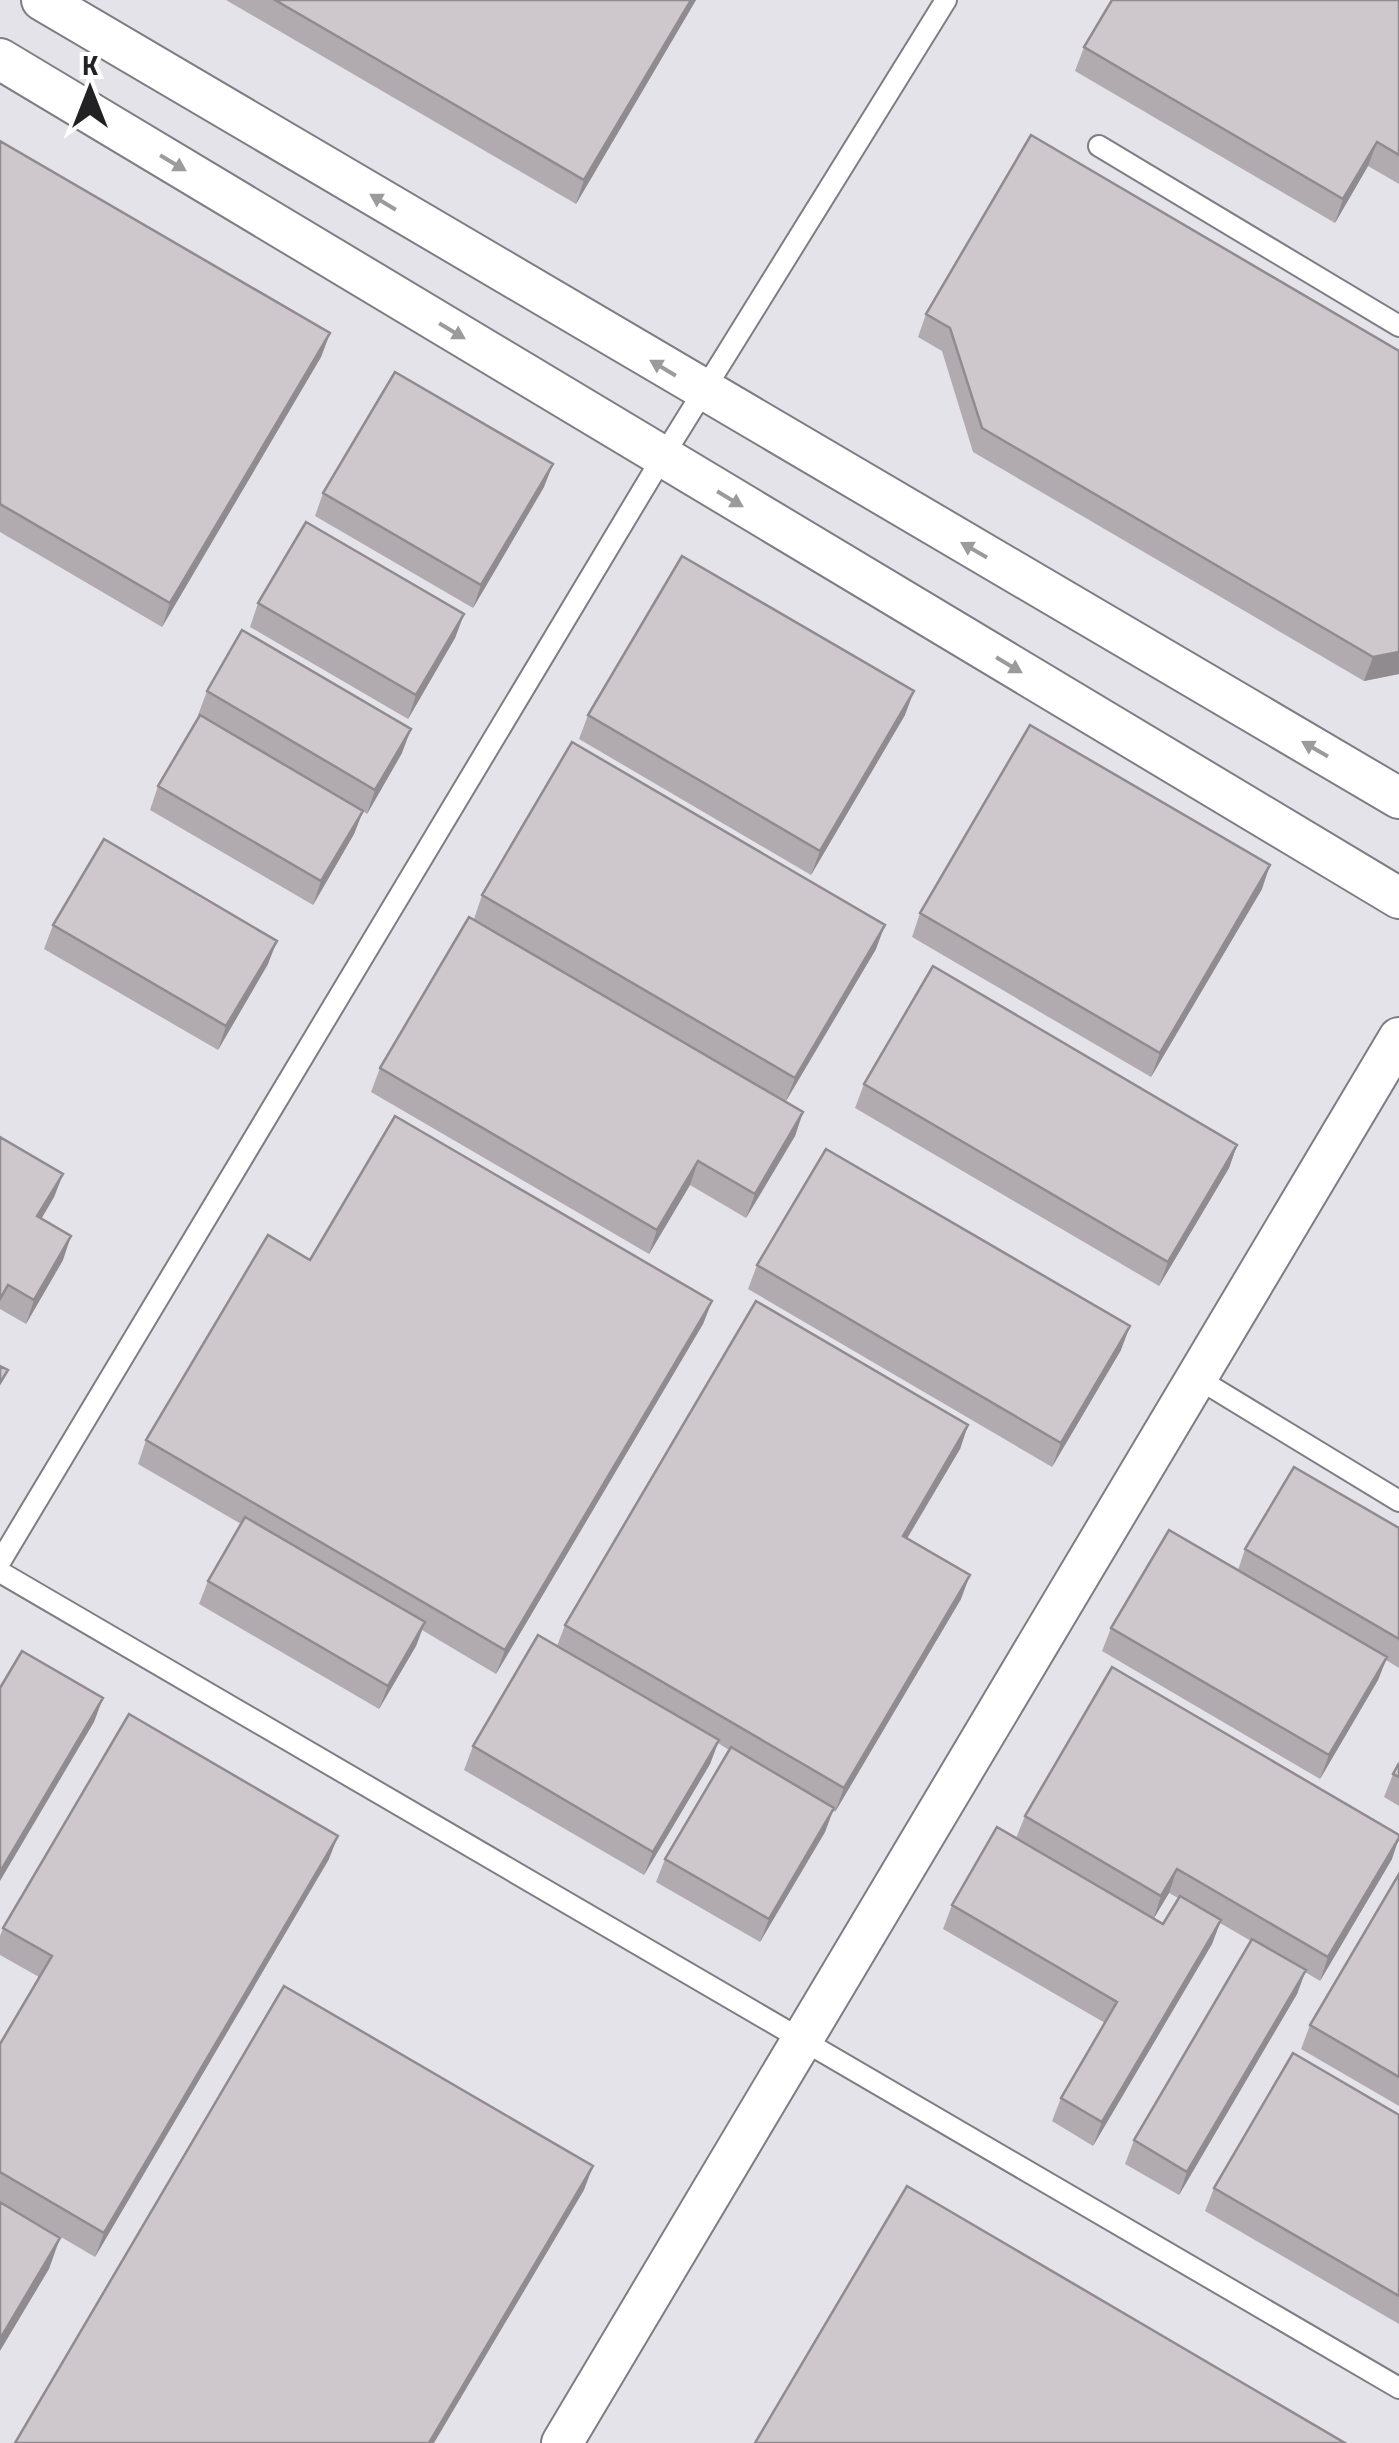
<svg xmlns="http://www.w3.org/2000/svg" width="1399" height="2443" font-family="'Titillium Web',sans-serif">
<style>
.lines{fill:none;stroke-linecap:round;stroke-linejoin:round}
.lane-casing{stroke:#7f7d84;stroke-width:24}
.street-casing{stroke:#7f7d84;stroke-width:44}
.lane{stroke:#fff;stroke-width:20}
.street{stroke:#fff;stroke-width:40}
.wall{fill:#b1abaf;fill-rule:evenodd}
.shaded-wall{fill:#908b8f}
.building{fill:#cec7cc;stroke:#908b8f;stroke-width:2.5}
.oneway{fill:#9c9b9c}
</style>
<rect width="100%" height="100%" fill="#e5e3ea"/>
<g class="lines">
<defs>
<path id="lane" d="M1099 146 1399 326
M1197 1378 1399 1501
M0 1562 662 458 946 0
M0 1572 1399 2388"/>
<path id="street" d="M42 0 1399 798
M0 59 1399 898
M562 2443 1399 1038"/>
</defs>
<use href="#lane" class="lane-casing"/>
<use href="#street" class="street-casing"/>
<use href="#lane" class="lane"/>
<use href="#street" class="street"/>
</g>
<path class="wall" d="M226 0H696L576 204Z
M1399 0V184L1368 166 1335 223 1075 71 1084 47Z
M0 141 330 333 321 357 162 627 0 532Z
M926 314 1399 351V674L1364 681 973 452 942 351 918 337Z
M544 487 473 608 315 516 323 493Z
M258 603 464 614 455 638 408 719 250 627Z
M207 691 402 753 367 814 363 811 354 834 313 905 150 810 158 786 200 716 198 715Z
M588 715H905L811 875 579 739Z
M1262 889 1151 1077 912 937 920 913Z
M482 895 876 949 786 1101 474 919Z
M53 925 268 964 218 1050 44 949Z
M380 1068 803 1112 795 1136 746 1218 690 1185 649 1254 371 1092Z
M864 1084 1237 1145 1229 1168 1159 1286 855 1108Z
M0 1137 63 1174 54 1197 41 1219 63 1260 26 1324 0 1309Z
M310 1260 712 1301 703 1324 496 1674 422 1630 416 1646 379 1709 199 1604 208 1581 241 1524 138 1464 146 1440Z
M757 1265 1121 1350 1052 1467 748 1289Z
M968 1425 960 1449 907 1539 961 1599 835 1812 833 1810 825 1832 760 1942 656 1882 665 1859 729 1750 718 1743 710 1764 644 1875 464 1770 473 1746 557 1646 565 1625Z
M1399 1528V1668L1386 1660 1378 1680 1320 1779 1102 1651 1111 1628 1238 1570 1245 1549Z
M1399 1763V1806L1384 1797 1393 1774Z
M1025 1816 1392 1859 1320 1981 1305 1972 1297 1994 1179 2195 1125 2164 1134 2140 1251 1941 1220 1923 1212 1944 1093 2146 1052 2121 1061 2098 1105 2023 943 1929 952 1905 1016 1838ZM1169 1893 1178 1898 1163 1924 1153 1919Z
M329 1859 95 2257 0 2201V2044L39 1977 0 1955V1936L3 1928Z
M1399 1874V2106L1301 2049 1310 2025Z
M1399 2115V2324L1205 2211 1214 2188Z"/>
<path class="shaded-wall" d="M691 0H696L576 204 584 180Z
M1377 142 1368 166 1335 223 1343 199Z
M330 333 321 357 162 627 170 603Z
M553 464 544 487 473 608 481 585Z
M464 614 455 638 408 719 416 695Z
M1399 652V674L1364 681 1373 657Z
M914 691 905 715 811 875 820 851Z
M411 729 402 753 367 814 375 790Z
M363 811 354 834 313 905 321 881Z
M1270 865 1262 889 1151 1077 1160 1053Z
M885 925 876 949 786 1101 795 1078Z
M277 941 268 964 218 1050 226 1026Z
M803 1112 795 1136 746 1218 755 1194Z
M1237 1145 1229 1168 1159 1286 1168 1262Z
M698 1161 690 1185 649 1254 657 1230Z
M63 1174 54 1197 29 1240 37 1216Z
M71 1236 63 1260 26 1324 34 1300Z
M712 1301 703 1324 496 1674 505 1650Z
M1130 1326 1121 1350 1052 1467 1061 1443Z
M968 1425 960 1449 894 1560 903 1536Z
M970 1575 961 1599 835 1812 844 1788Z
M425 1622 416 1646 379 1709 388 1686Z
M1387 1657 1378 1680 1320 1779 1329 1755Z
M103 1698 94 1722 0 1881V1872Z
M719 1740 710 1764 644 1875 653 1852Z
M834 1808 825 1832 760 1942 769 1919Z
M338 1836 329 1859 95 2257 104 2233Z
M1399 1838 1392 1859 1320 1981 1328 1957Z
M1177 1869 1169 1893 1153 1920 1161 1896Z
M1221 1920 1212 1944 1093 2146 1102 2122Z
M1306 1970 1297 1994 1179 2195 1187 2172Z
M593 2166 584 2190 434 2443H429Z
M60 2238 49 2269 0 2351V2339Z"/>
<path class="building" d="M275 0H691L584 180Z
M1112 0H1399V155L1377 142 1343 199 1084 47Z
M1031 135 1399 351V652L1373 657 982 428 950 328 926 314Z
M0 141 330 333 170 603 0 504Z
M395 372 553 464 481 585 323 493Z
M306 522 464 614 416 695 258 603Z
M682 556 914 691 820 851 588 715Z
M242 630 411 729 375 790 207 691Z
M200 715 363 811 321 881 158 786Z
M1030 725 1270 865 1160 1053 920 913Z
M572 742 885 925 795 1078 482 895Z
M104 839 277 941 226 1026 53 925Z
M469 917 803 1112 755 1194 698 1161 657 1230 380 1068Z
M933 966 1237 1145 1168 1262 864 1084Z
M395 1116 712 1301 505 1650 146 1440 268 1235 310 1260Z
M0 1137 63 1174 37 1216 71 1236 34 1300 8 1285 0 1299Z
M826 1149 1130 1326 1061 1443 757 1265Z
M756 1301 968 1425 903 1536 970 1575 844 1788 565 1625Z
M0 1366 8 1370 0 1383Z
M1294 1467 1399 1528V1639L1245 1549Z
M245 1517 425 1622 388 1686 208 1581Z
M1169 1530 1387 1657 1329 1755 1111 1628Z
M538 1635 719 1740 653 1852 473 1746Z
M22 1651 103 1698 0 1872V1688Z
M1112 1667 1399 1835V1838L1328 1957 1177 1869 1161 1896 1025 1816Z
M129 1714 338 1836 104 2233 0 2172V2044L52 1956 3 1928Z
M731 1747 834 1808 769 1919 665 1859Z
M1399 1763V1777L1393 1774Z
M997 1827 1163 1924 1180 1896 1221 1920 1102 2122 1061 2098 1117 2002 952 1905Z
M1399 1874V2077L1310 2025Z
M1252 1939 1306 1970 1187 2172 1134 2140Z
M284 1986 593 2166 429 2443H15Z
M1293 2053 1399 2115V2296L1214 2188Z
M907 2186 1345 2443H755Z
M0 2202 60 2238 0 2339Z"/>
<defs><path id="oneway-solid" d="M-6-.8H1V-3.2L6.5 0L1 3.2V.8H-6Z" transform="scale(2.5)"/></defs>
<g class="oneway">
<use href="#oneway-solid" transform="translate(173 163) rotate(31)"/>
<use href="#oneway-solid" transform="translate(383 202) rotate(-149)"/>
<use href="#oneway-solid" transform="translate(452 331) rotate(31)"/>
<use href="#oneway-solid" transform="translate(663 368) rotate(-149)"/>
<use href="#oneway-solid" transform="translate(730 499) rotate(31)"/>
<use href="#oneway-solid" transform="translate(974 550) rotate(-150)"/>
<use href="#oneway-solid" transform="translate(1009 665) rotate(31)"/>
<use href="#oneway-solid" transform="translate(1315 749) rotate(-150)"/>
</g>
<g transform="translate(90 90)" stroke="#ffffff" stroke-width="8" paint-order="stroke">
<path d="M0-8L18 38L0 25L-18 38Z" fill="#222124"/>
<text y="-15" font-size="28" font-weight="bold" text-anchor="middle" fill="#222124">K</text>
</g>
</svg>
